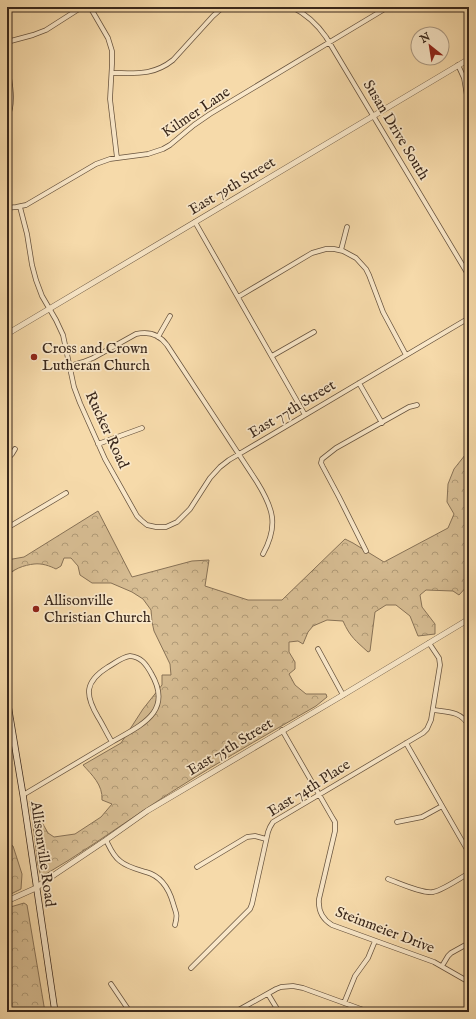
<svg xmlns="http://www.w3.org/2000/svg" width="476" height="1019" font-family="'IM FELL English',serif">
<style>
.forest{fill:url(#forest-crowns);stroke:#887256}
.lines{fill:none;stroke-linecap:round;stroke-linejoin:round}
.minor-casing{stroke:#68543f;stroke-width:5.5}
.tertiary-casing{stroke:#68543f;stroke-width:6}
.secondary-casing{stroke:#39271b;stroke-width:7}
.minor{stroke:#f9e7c8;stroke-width:4}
.tertiary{stroke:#f9e7c8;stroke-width:5}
.secondary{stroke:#f9e7c8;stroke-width:5.5}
.poi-dot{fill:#8f2418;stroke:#f9e7c8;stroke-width:1.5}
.labels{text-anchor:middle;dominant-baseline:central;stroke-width:3.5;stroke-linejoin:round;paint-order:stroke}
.street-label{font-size:15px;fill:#39271b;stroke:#f9e7c8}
.poi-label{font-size:15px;fill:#39271b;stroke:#f9e7c8;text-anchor:start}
</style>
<defs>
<pattern id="forest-crowns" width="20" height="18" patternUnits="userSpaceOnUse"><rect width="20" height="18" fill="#d6bc92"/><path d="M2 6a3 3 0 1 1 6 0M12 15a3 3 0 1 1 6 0" fill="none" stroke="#af9976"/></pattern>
</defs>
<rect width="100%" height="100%" fill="#f6daaa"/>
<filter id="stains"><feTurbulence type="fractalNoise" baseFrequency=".005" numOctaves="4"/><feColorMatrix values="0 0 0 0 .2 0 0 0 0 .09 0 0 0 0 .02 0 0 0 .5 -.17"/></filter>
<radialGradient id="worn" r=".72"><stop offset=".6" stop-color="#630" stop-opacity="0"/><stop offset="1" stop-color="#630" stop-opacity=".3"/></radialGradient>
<path class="forest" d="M469 450V584L459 595 453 591 426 590 420 595 422 607 435 624V634L418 636 410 616 396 605H386L375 612 370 651 368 652C356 641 350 637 343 621L327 620 313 626 308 632 303 644 298 641 289 642V652L295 662V669L289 674 295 685 306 694H326L327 697 316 706C261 738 204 770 150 806 114 830 79 855 41 877L38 865 30 801 48 833 54 837 75 834 101 817 112 804 102 800C103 785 92 775 83 765L121 743 143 709 162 685V675H171L170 664 154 631 152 622 151 610 143 599 132 592 111 583H92L80 575 78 566 71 558H64L61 566 56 569C50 566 42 563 34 564 25 565 11 569 7 578V560L24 557 98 511 132 577 192 561 209 560 205 586 248 600H282L345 539 353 543 384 562 448 528 454 514 447 502 448 484 454 469Z
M7 843 13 846 22 874 21 889 7 896Z
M24 903 27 905 45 1012H7V908Z"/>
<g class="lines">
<defs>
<path id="minor" d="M90 7 108 38 112 51V64L110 99 117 158
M292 7C306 14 317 24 326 37L469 276
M7 42 33 35 46 30 82 7
M7 63C9 81 15 101 7 118
M458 65 464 78 467 96 469 102
M112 73C135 73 153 76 173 60L213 16 223 7
M20 207 27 234 32 265 36 280 42 296 56 320 63 335 74 387 80 403 105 459 137 516 141 520 147 525 156 527H166L177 522 190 509 210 478 220 467 229 460 469 318
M7 208 16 207 26 205 96 164 110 159 148 154 163 149 170 145 194 125 210 114 388 7
M195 222 305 415
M341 250 347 227
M238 297 312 253 326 249H334L343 251 356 258 366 269 369 275 383 312 406 355
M158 337 170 316
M272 356 314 332
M70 366 83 362 93 358 136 334C149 331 159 334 167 345L257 482C273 508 279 525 263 554
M359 383 382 423
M98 444 142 428
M7 459 12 454 15 449
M7 528 66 493
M366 551 339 497 323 467 321 463 322 459 336 448 409 407 417 405
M318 649 343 695
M130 656C141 657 146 664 151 673 174 712 141 725 112 742 107 734 103 725 98 717 85 695 84 682 108 667 115 663 122 657 130 656Z
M433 710C448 712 461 711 469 726
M282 730 332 817 335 822V831L319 899C318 910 322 919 332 925L434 962 469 982
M406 743 469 853
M23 795 112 742
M397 822 422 817 442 806
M106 840C110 848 113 856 120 861 127 867 136 869 146 872 161 876 169 889 173 903 176 914 178 913 175 925
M197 867 247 837 255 836 266 839
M388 879C399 883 423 894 433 892 441 891 461 878 469 873
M442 966 448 956 451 953 469 943
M191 968 250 909 252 904 268 832 270 827 273 822 423 733 427 729 431 720 440 665 439 658 429 643
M111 984 130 1012
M268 994 279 1012
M344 1003 355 976 368 958 375 941
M235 1012 276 989 281 987 293 986 303 988 369 1012"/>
<path id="tertiary" d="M7 334 469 59
M7 901 36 888 45 881 106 840 147 811 343 695 469 619"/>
<path id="secondary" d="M7 699 23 795 55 1012"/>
</defs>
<use href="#minor" class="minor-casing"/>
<use href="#tertiary" class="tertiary-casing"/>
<use href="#secondary" class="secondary-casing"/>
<use href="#minor" class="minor"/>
<use href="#tertiary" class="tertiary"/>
<use href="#secondary" class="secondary"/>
</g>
<g class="poi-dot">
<circle cx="34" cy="357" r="4"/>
<circle cx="36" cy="609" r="4"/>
</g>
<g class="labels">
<g class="street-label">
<text transform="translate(196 112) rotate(-34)">Kilmer Lane</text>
<text transform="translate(396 130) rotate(59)">Susan Drive South</text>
<text transform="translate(232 186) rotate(-31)">East 79th Street</text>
<text transform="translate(292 409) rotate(-31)">East 77th Street</text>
<text transform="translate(107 430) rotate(65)">Rucker Road</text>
<text transform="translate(230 747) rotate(-31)">East 75th Street</text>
<text transform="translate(309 788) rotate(-32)">East 74th Place</text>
<text transform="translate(43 854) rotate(82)">Allisonville Road</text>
<text transform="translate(385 930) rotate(21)">Steinmeier Drive</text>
</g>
<g class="poi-label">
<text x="42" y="348">Cross and Crown<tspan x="42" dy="17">Lutheran Church</tspan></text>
<text x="44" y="600">Allisonville<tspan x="44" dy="17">Christian Church</tspan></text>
</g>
</g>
<rect width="476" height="1019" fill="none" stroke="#f6daaa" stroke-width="24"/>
<rect x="8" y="8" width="460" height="1003" fill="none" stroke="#39271b" stroke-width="2"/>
<rect x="12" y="12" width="452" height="995" fill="none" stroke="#39271b"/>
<g transform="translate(430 46) rotate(330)"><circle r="19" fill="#f9e7c8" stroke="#ac9a83"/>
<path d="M0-3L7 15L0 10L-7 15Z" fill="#8f2418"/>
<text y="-6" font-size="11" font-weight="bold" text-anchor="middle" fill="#39271b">N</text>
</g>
<rect width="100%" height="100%" filter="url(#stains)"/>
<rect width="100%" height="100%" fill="url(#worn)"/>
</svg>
